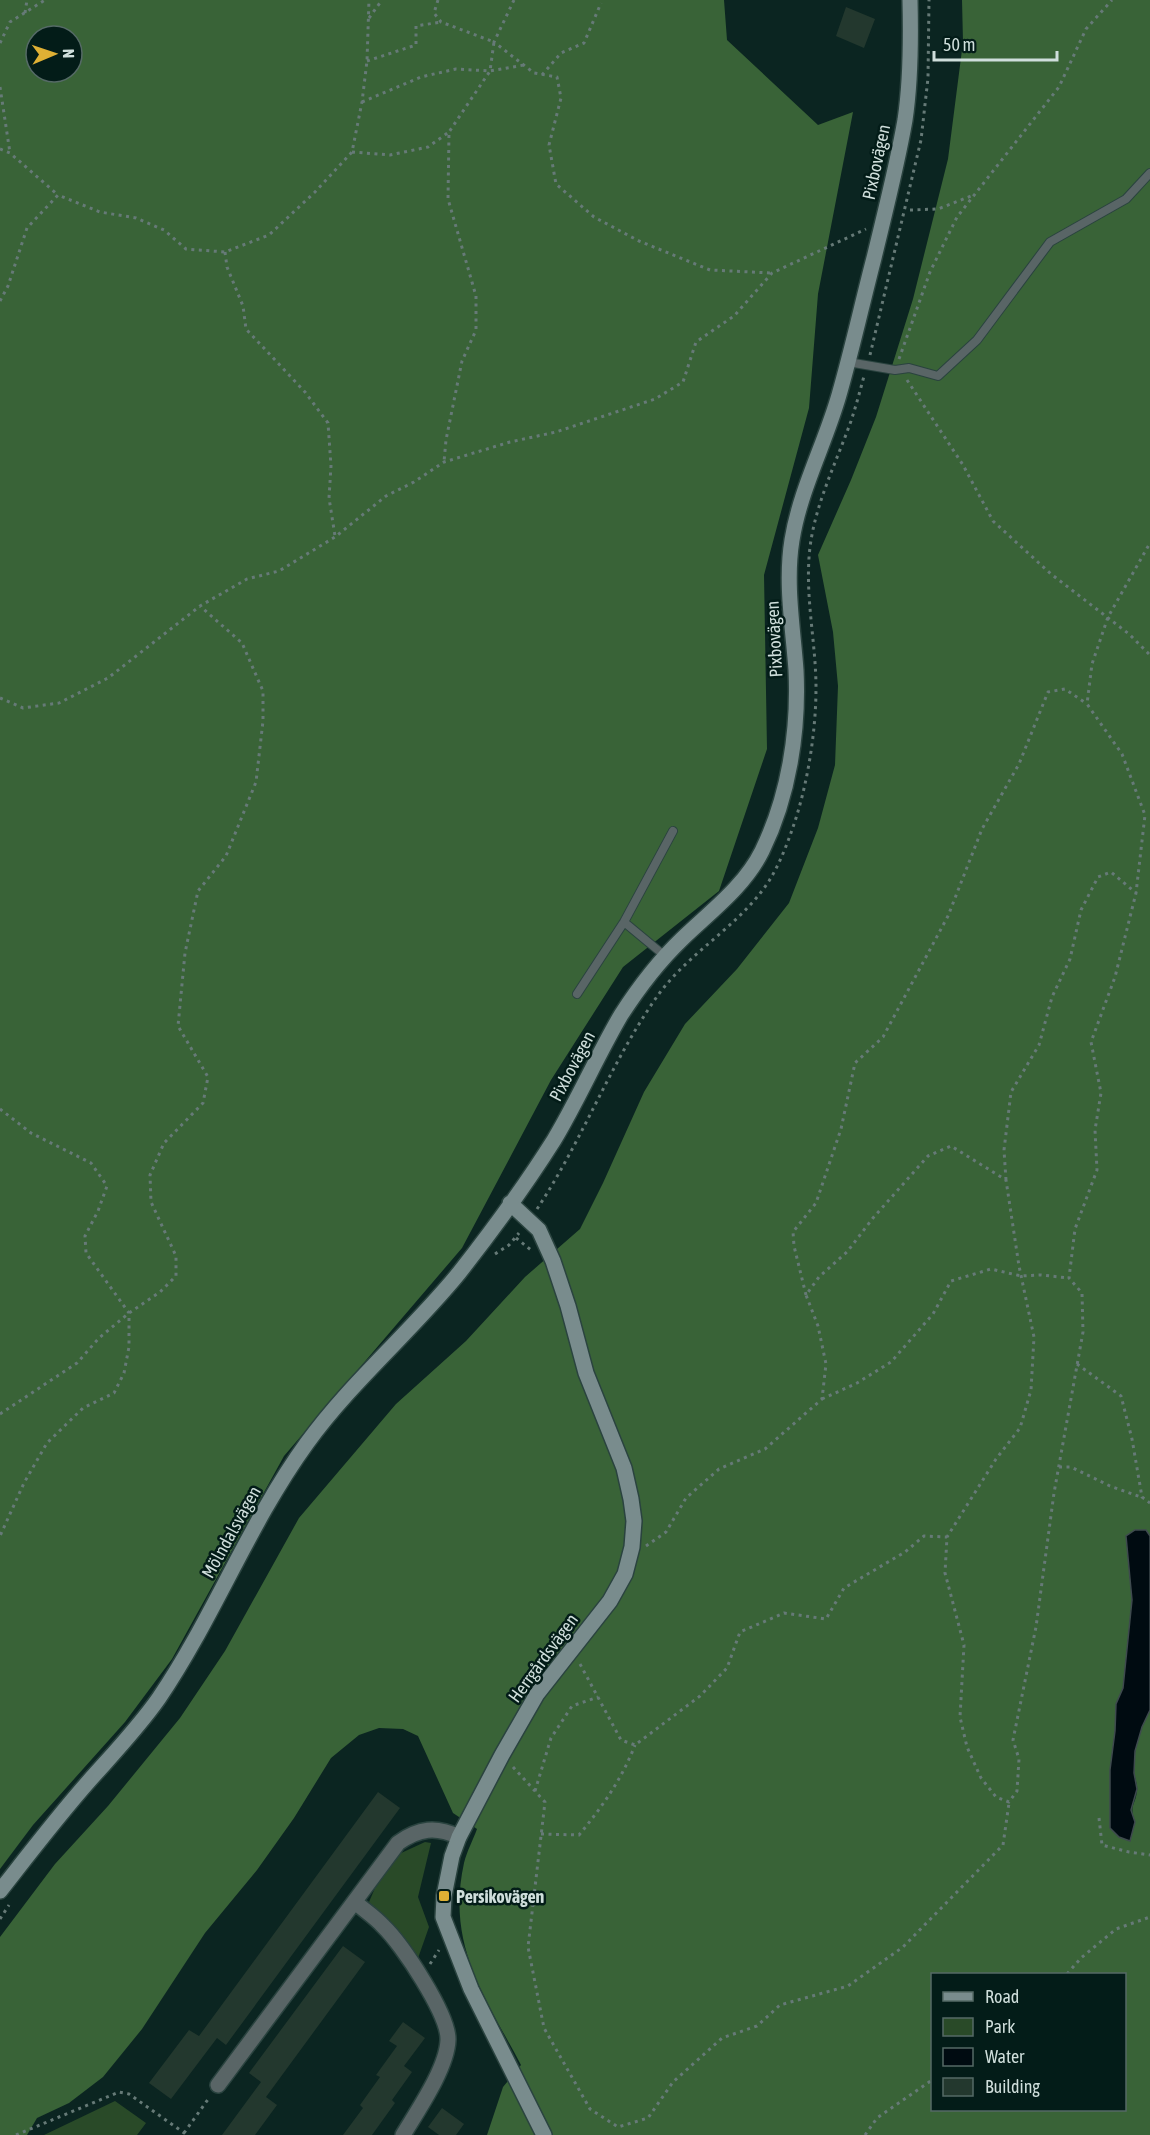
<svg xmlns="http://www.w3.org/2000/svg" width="1150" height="2135" font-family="'Asap Condensed',sans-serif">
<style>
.green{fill:#294a28}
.forest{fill:#396337;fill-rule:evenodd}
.water{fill:#000b11;stroke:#3e4a4e;stroke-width:1.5}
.building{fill:#23382e}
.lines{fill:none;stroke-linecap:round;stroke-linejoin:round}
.lane-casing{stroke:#2a433f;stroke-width:10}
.street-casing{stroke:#2a433f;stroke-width:18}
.secondary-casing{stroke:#2a433f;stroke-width:18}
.path{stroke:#667a77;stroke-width:3;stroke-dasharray:3 4.5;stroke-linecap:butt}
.lane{stroke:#596566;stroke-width:8}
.street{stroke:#596566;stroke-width:15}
.secondary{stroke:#798c8d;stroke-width:15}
.poi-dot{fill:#dfb034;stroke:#031c18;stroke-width:2}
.labels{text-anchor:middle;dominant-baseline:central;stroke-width:5;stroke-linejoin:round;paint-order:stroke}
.street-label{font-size:18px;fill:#cfdedb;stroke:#031c18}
.poi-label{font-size:18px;font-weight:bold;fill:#cfdedb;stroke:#031c18;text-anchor:start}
</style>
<rect width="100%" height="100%" fill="#0b2521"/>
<path class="green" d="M425 1842 431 1843 418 1897 429 1927 417 1961 374 1911 369 1902 375 1888 399 1854Z
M115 2101 146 2123 137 2135H44Z"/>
<path class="forest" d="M0 0H724L727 40 818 125 853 112 818 294 809 408 764 575 767 749 719 891 623 967 551 1080 462 1248 284 1456 172 1659 125 1722 33 1825 0 1869ZM36 36H72V72H36Z
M962 0H1150V1536L1146 1530H1135L1126 1536 1132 1600 1123 1688 1116 1704 1115 1731 1110 1770V1828L1135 1822C1129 1804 1135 1807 1137 1791 1138 1785 1135 1779 1134 1773 1133 1750 1140 1729 1150 1710V2135H487L503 2087 521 2065C485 1997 446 1945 464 1863 467 1851 473 1840 477 1829L453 1813 418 1736 403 1729 379 1728 359 1735 331 1758 294 1818 257 1870 205 1933 142 2029 103 2077 69 2103 37 2118 27 2135H0V1937L55 1864 108 1806 180 1718 225 1651 299 1518 396 1404 466 1341 525 1277 580 1229 603 1183 644 1092 685 1024 737 969 789 903 818 828 835 765 838 686 833 632 818 555 851 480 876 417 913 299 948 159 963 42ZM932 1974H1124V2110H932Z"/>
<path class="water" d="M1135 1530H1146L1150 1536V1710L1142 1727 1135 1751 1134 1773 1137 1789 1131 1810 1135 1822 1130 1841 1119 1837 1110 1828V1770L1115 1731 1116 1704 1123 1688 1132 1600 1126 1536Z"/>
<path class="building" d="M846 7 875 19 864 48 836 36Z
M378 1792 400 1808 226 2045 217 2038 171 2099 149 2083 189 2030 199 2036Z
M343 1946 365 1962 266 2097 277 2105 255 2135H222L261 2082 249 2073Z
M403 2022 425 2038 404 2066 412 2072 392 2100 395 2103 372 2135H343L363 2108 360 2105 380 2077 376 2075 397 2046 389 2041Z
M442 2108 464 2124 456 2135H439L428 2127Z"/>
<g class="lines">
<defs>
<path id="lane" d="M848 362 895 370 909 368 938 376 977 340 1050 242 1126 199 1150 173
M624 922 665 956
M577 994 624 922 673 831"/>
<path id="street" d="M355 1902C364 1910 375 1917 383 1926 402 1944 449 2015 448 2040 447 2068 418 2110 403 2135
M218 2085 398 1843C419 1828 436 1826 459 1837"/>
<path id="secondary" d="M510 1203 539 1230 553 1261 568 1306 586 1373 624 1468 631 1499 634 1521 632 1547 625 1574 610 1601 537 1694 502 1755 459 1837 452 1856 444 1896 443 1917 471 1989 544 2135
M0 1891C29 1854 58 1816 89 1781 113 1754 138 1728 159 1698 214 1617 249 1523 307 1443 351 1382 411 1332 459 1273 492 1231 525 1186 554 1140 578 1100 597 1056 621 1015 639 987 658 962 682 939 711 911 744 887 762 851 789 796 799 730 796 670 793 628 785 583 792 540 800 490 825 444 839 395 852 350 862 304 874 258 885 212 897 166 905 120 911 80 911 40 910 0"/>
</defs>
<use href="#lane" class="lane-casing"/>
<use href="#street" class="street-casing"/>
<use href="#secondary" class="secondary-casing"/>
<path class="path" d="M438 0 434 13 441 22 494 42 490 71 449 132 448 199 476 296V330L462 361 446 440 444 462
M514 0 494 42 534 73 557 77 561 98 549 145 556 184 594 217 639 241 710 270 772 273
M25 13 27 0
M369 18 382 0
M0 43 10 22 45 0
M367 61 416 45V26L441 22
M542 75 561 53 584 43 601 3
M0 87 10 153
M362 102 421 77 456 69 490 71 524 65
M0 149 10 153 58 195
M352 152 390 155 428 147 449 132
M910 210 938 209 971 196
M225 252 227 267 243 306 246 329 305 392 328 423 331 466 329 498 335 536
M0 301 8 286 27 228 58 195 100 212 136 218 164 230 186 249 225 252 269 235 315 192 352 152 362 102 367 61 369 0
M870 355 921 140 928 78 929 0
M899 359 930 272 957 217 1059 87 1086 29 1112 0
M907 380 963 465 993 521 1051 574 1129 634 1150 655
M0 698 23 708 59 703 108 678 200 606 247 579 279 571 335 537 386 496 414 482 444 462 510 442 556 432 655 399 683 382 696 342 734 316 772 273 866 229
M0 1109 31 1133 91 1163 107 1186 98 1211 85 1236 86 1253 129 1313V1347L124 1373 114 1393 83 1408 47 1443 24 1483 0 1536
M1006 1180 1004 1150 1011 1092 1039 1045 1052 997 1070 959 1081 910 1098 877 1111 872 1136 893
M537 1209C582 1141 610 1064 656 998 687 953 739 927 769 881 779 865 786 847 792 830 807 788 816 733 816 688 816 645 806 602 809 558 812 510 835 466 851 421 856 406 860 391 864 376
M516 1238 531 1250
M495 1254 509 1245 519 1233
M806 1295 794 1246 793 1232 816 1203 841 1129 855 1063 883 1037 948 916 982 829 1019 764 1048 692 1065 689 1087 704
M1077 1364 1121 1396 1132 1439 1142 1497 1150 1503
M822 1399 857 1383 891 1362 933 1314 951 1281 991 1269 1021 1276 1041 1275 1069 1278
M0 1414 77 1363 99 1338 129 1313 160 1292 176 1276V1256L151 1202 150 1175 164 1143 203 1103 208 1077 178 1026 185 953 198 891 226 856 256 782 263 721V691L242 643 200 606
M1059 1467H1071L1110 1486 1141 1497
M646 1546 666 1532 686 1498 719 1469 765 1449 822 1399 826 1364 818 1326 806 1295 819 1277 847 1252 873 1218 928 1156 951 1146 1006 1180 1019 1266 1034 1337 1031 1390 1020 1428 996 1459 947 1537 945 1573 964 1645 960 1717 967 1747 981 1778 996 1797 1009 1802 1017 1791 1019 1759 1013 1740 1036 1627 1054 1493 1083 1332 1082 1293 1069 1278 1075 1229 1097 1170 1095 1130 1101 1093 1091 1042 1115 977 1136 893 1145 815 1122 754 1087 704 1092 664 1108 617 1150 543
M580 1664 621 1740 635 1745 700 1696 727 1668 740 1632 784 1613 826 1619 844 1588 905 1552 924 1536 947 1537
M513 1767 545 1802 528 1947 544 2028 590 2109 618 2127 648 2118 673 2082 722 2038 757 2026 780 2005 848 1986 903 1947 1003 1845 1009 1803
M535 1791 551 1738 572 1706 598 1697
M1099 1818 1102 1845 1129 1852 1150 1855
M541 1834 579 1835C602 1807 622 1779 635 1745
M0 1919 9 1905
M430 1964 439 1950
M1067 1974 1081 1958 1116 1929 1150 1917
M184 2133 209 2098
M16 2135 119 2092 129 2094 187 2135
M865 2135 877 2118 932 2080"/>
<use href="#lane" class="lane"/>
<use href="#street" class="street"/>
<use href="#secondary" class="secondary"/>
</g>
<rect class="poi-dot" x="438" y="1890" width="12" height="12" rx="3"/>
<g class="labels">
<g class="street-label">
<text transform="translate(876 162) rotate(-78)">Pixbovägen</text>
<text transform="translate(774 639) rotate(-93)">Pixbovägen</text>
<text transform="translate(572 1066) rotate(-62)">Pixbovägen</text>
<text transform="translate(231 1532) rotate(-61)">Mölndalsvägen</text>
<text transform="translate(543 1658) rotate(-54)">Herrgårdsvägen</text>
</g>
<g class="poi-label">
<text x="456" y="1896">Persikovägen</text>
</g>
</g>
<rect x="931" y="1973" width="195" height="138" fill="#031c18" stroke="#556a66" stroke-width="1.5"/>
<rect x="943" y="1992" width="30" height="9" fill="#798c8d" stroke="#556a66" stroke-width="1.5"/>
<text x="985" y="2003" font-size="18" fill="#cfdedb">Road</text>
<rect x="943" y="2018" width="30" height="18" fill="#294a28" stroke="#556a66" stroke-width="1.5"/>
<text x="985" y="2033" font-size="18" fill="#cfdedb">Park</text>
<rect x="943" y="2048" width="30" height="18" fill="#000b11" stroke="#556a66" stroke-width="1.5"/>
<text x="985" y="2063" font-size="18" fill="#cfdedb">Water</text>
<rect x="943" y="2078" width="30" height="18" fill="#23382e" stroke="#556a66" stroke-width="1.5"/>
<text x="985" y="2093" font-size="18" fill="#cfdedb">Building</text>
<g transform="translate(54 54) rotate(88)"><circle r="28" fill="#031c18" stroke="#556a66" stroke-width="1.5"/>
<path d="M0-4.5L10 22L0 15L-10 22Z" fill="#dfb034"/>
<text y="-9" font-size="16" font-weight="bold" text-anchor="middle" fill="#cfdedb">N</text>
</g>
<path d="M934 51v9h123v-9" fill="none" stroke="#cfdedb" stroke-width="3"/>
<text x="943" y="51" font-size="18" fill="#cfdedb" stroke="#031c18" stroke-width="4.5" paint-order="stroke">50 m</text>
</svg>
